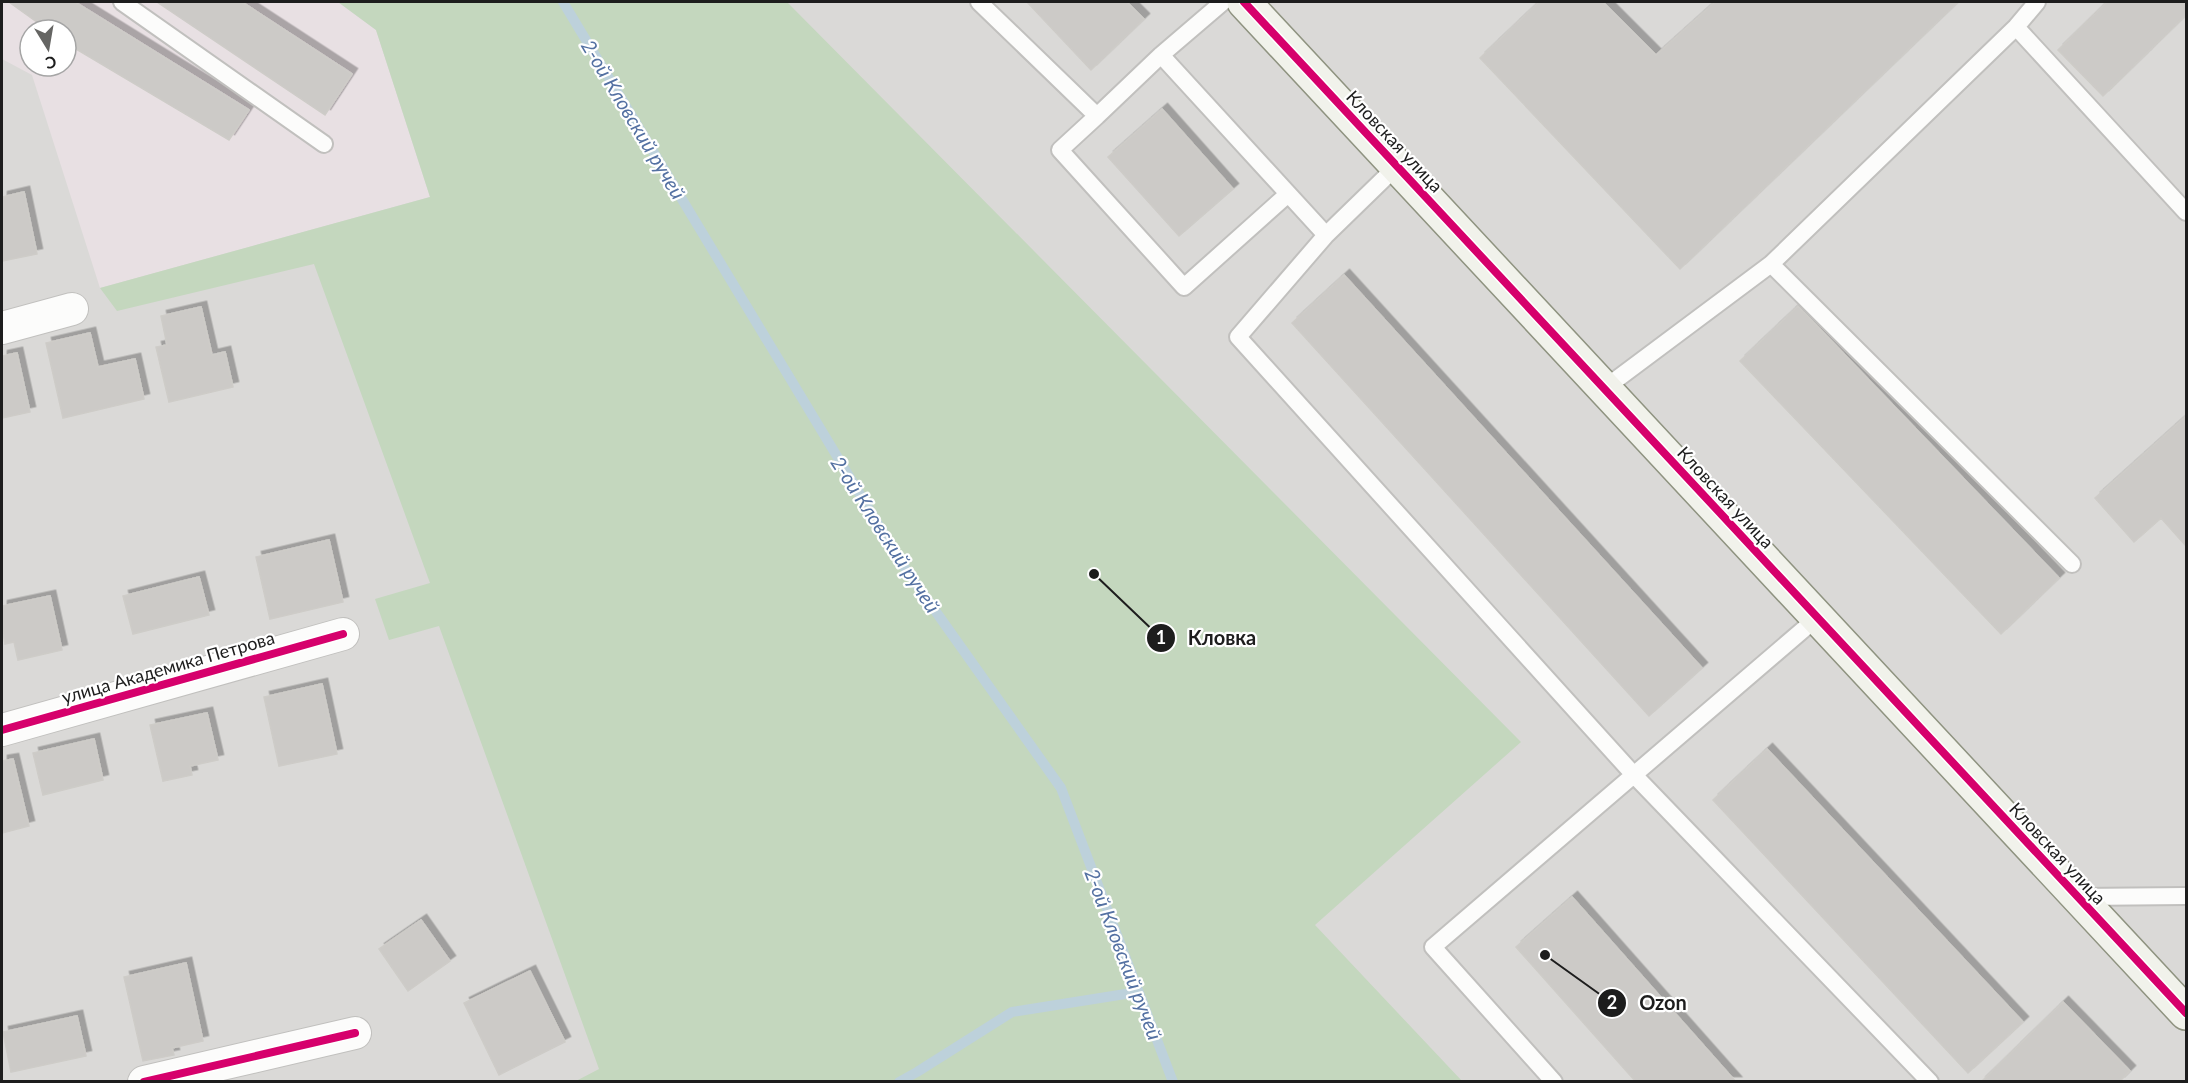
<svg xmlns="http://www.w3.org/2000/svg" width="2188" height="1083" font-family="Lato,sans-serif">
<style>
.residential{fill:#dad9d7;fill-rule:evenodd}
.industrial{fill:#e8e0e3;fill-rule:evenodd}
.forest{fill:#c4d7be}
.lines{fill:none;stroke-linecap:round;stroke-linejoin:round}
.stream{stroke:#bdd1db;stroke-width:10}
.building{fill:#cccac7;stroke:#ceccc8;stroke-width:1.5;filter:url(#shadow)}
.lane-casing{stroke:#c1c0be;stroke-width:20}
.street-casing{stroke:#c1c0be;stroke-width:34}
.secondary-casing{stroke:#8f9380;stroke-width:36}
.lane{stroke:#fcfcfb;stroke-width:16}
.street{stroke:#fcfcfb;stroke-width:32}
.secondary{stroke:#f1f2eb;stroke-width:33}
.cycleway-casing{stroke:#fff;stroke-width:11}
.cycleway{stroke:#d6006c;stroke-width:8}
.labels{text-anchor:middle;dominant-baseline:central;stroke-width:4.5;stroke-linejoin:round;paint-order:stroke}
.street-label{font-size:18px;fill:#1d1d1d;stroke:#fff}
.water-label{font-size:20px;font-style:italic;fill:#5471a2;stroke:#fff}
.leader{fill:none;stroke:#1d1d1d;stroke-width:2}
.callout-dot{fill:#1d1d1d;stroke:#fff;stroke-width:2}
.mark-label{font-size:18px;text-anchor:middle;font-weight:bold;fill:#fff}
.callout-label{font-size:20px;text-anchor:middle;font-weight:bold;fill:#1d1d1d;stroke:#fff;stroke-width:4.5;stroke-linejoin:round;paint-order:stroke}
</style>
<defs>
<filter id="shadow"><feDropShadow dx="5.5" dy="-5.5" stdDeviation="0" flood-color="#0004"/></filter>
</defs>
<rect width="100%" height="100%" fill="#ebeae6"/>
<path class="residential" d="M2 2H2186V1081H2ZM30 30H66V66H30Z"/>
<path class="industrial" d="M2 2H338L376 30 430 197 100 288 32 75 2 59ZM30 30H66V66H30Z"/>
<path class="forest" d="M338 2H787L1521 742 1315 925 1462 1081H576L599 1069 439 626 389 640 375 599 430 583 314 264 117 311 100 288 430 197 376 30Z"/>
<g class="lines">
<path class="stream" d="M563 2 902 564 1061 788 1173 1082
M899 1082 917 1072 1012 1012 1138 992"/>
</g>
<path class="building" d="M9 2H75L249 110 229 140 66 43V30H48Z
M157 2H242L352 74 325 115Z
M1027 2H1127L1144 19 1091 70Z
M1539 2H1603L1656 55 1715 2H1958L1680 269 1480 58Z
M2107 2H2186V15L2103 96 2058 50Z
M1162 109 1233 189 1179 236 1108 157Z
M24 192 37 254 2 261V197Z
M1344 275 1702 668 1649 716 1292 323Z
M1798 306 2059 578 2001 634 1740 361Z
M201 307 212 355 225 352 233 387 169 402 156 347 167 345 161 316Z
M90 333 98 367 135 359 144 399 63 418 46 343Z
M17 353 30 412 2 418V356Z
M2186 416V546L2161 518 2134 542 2095 498Z
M329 540 343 602 270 619 256 557Z
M199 577 209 615 133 634 123 596Z
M50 596 62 650 18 660 14 642 5 644 2 627V606Z
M322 684 337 754 279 766 264 697Z
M207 713 218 760 190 766 192 775 163 781 150 725Z
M94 739 103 780 43 795 33 753Z
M1767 749 2023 1022 1968 1073 1713 800Z
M13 759 29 826 2 833V761Z
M1572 897 1736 1082H1636L1516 947Z
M421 920 450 961 408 991 379 949Z
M186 963 203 1041 172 1048 174 1055 143 1061 124 977Z
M530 971 565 1042 499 1075 464 1003Z
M2063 1002 2130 1071 2119 1082H1981Z
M77 1016 86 1056 11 1072 3 1032Z"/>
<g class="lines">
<defs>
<path id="lane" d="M122 2 324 144
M979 2 1097 116 1161 55 1223 2
M2016 27 2186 212
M1161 55 1326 235
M1097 116 1060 150 1184 287 1288 194
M1397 166 1326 235 1238 337 1634 775 1930 1082
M1771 264 2072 564
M1605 388 1771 264 2016 27 2037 2
M2079 897 2186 896
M1554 1082 1433 947 1818 617"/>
<path id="street" d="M2 328 72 309
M2 730 343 634
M144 1082 355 1033"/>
<path id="secondary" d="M1244 2 2186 1013"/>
</defs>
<use href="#lane" class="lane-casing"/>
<use href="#street" class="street-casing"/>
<use href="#secondary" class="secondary-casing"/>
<use href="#lane" class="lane"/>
<use href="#street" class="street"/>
<use href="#secondary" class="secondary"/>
<defs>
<path id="cycleway" d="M1244 2 2186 1013
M2 730 343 634
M144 1082 355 1033"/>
</defs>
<use href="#cycleway" class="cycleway-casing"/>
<use href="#cycleway" class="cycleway"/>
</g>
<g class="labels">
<g class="street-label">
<text transform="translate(1395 141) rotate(47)">Кловская улица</text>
<text transform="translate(1726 497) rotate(47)">Кловская улица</text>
<text transform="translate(168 667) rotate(-16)">улица Академика Петрова</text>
<text transform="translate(2058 853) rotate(47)">Кловская улица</text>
</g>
<g class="water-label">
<text transform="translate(634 119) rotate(59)">2-ой Кловский ручей</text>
<text transform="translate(886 534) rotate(57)">2-ой Кловский ручей</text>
<text transform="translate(1124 954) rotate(69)">2-ой Кловский ручей</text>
</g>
</g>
<path class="leader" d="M1094 574L1161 638M1545 955L1612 1003"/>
<g class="callout-dot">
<circle cx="1094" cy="574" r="6"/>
<circle cx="1545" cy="955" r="6"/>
<circle cx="1161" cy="638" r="15"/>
<circle cx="1612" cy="1003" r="15"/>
</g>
<g class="mark-label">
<text x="1161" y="644">1</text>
<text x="1612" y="1009">2</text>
</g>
<g class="callout-label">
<text x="1222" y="645">Кловка</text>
<text x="1663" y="1010">Ozon</text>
</g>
<rect width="2188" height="1083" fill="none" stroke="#1d1d1d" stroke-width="6"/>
<g transform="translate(48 48) rotate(169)"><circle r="28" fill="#ffffff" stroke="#a5a5a5" stroke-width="1.5"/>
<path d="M0-4.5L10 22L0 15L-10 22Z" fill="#656563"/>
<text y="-9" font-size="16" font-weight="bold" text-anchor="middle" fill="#1d1d1d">С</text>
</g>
</svg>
